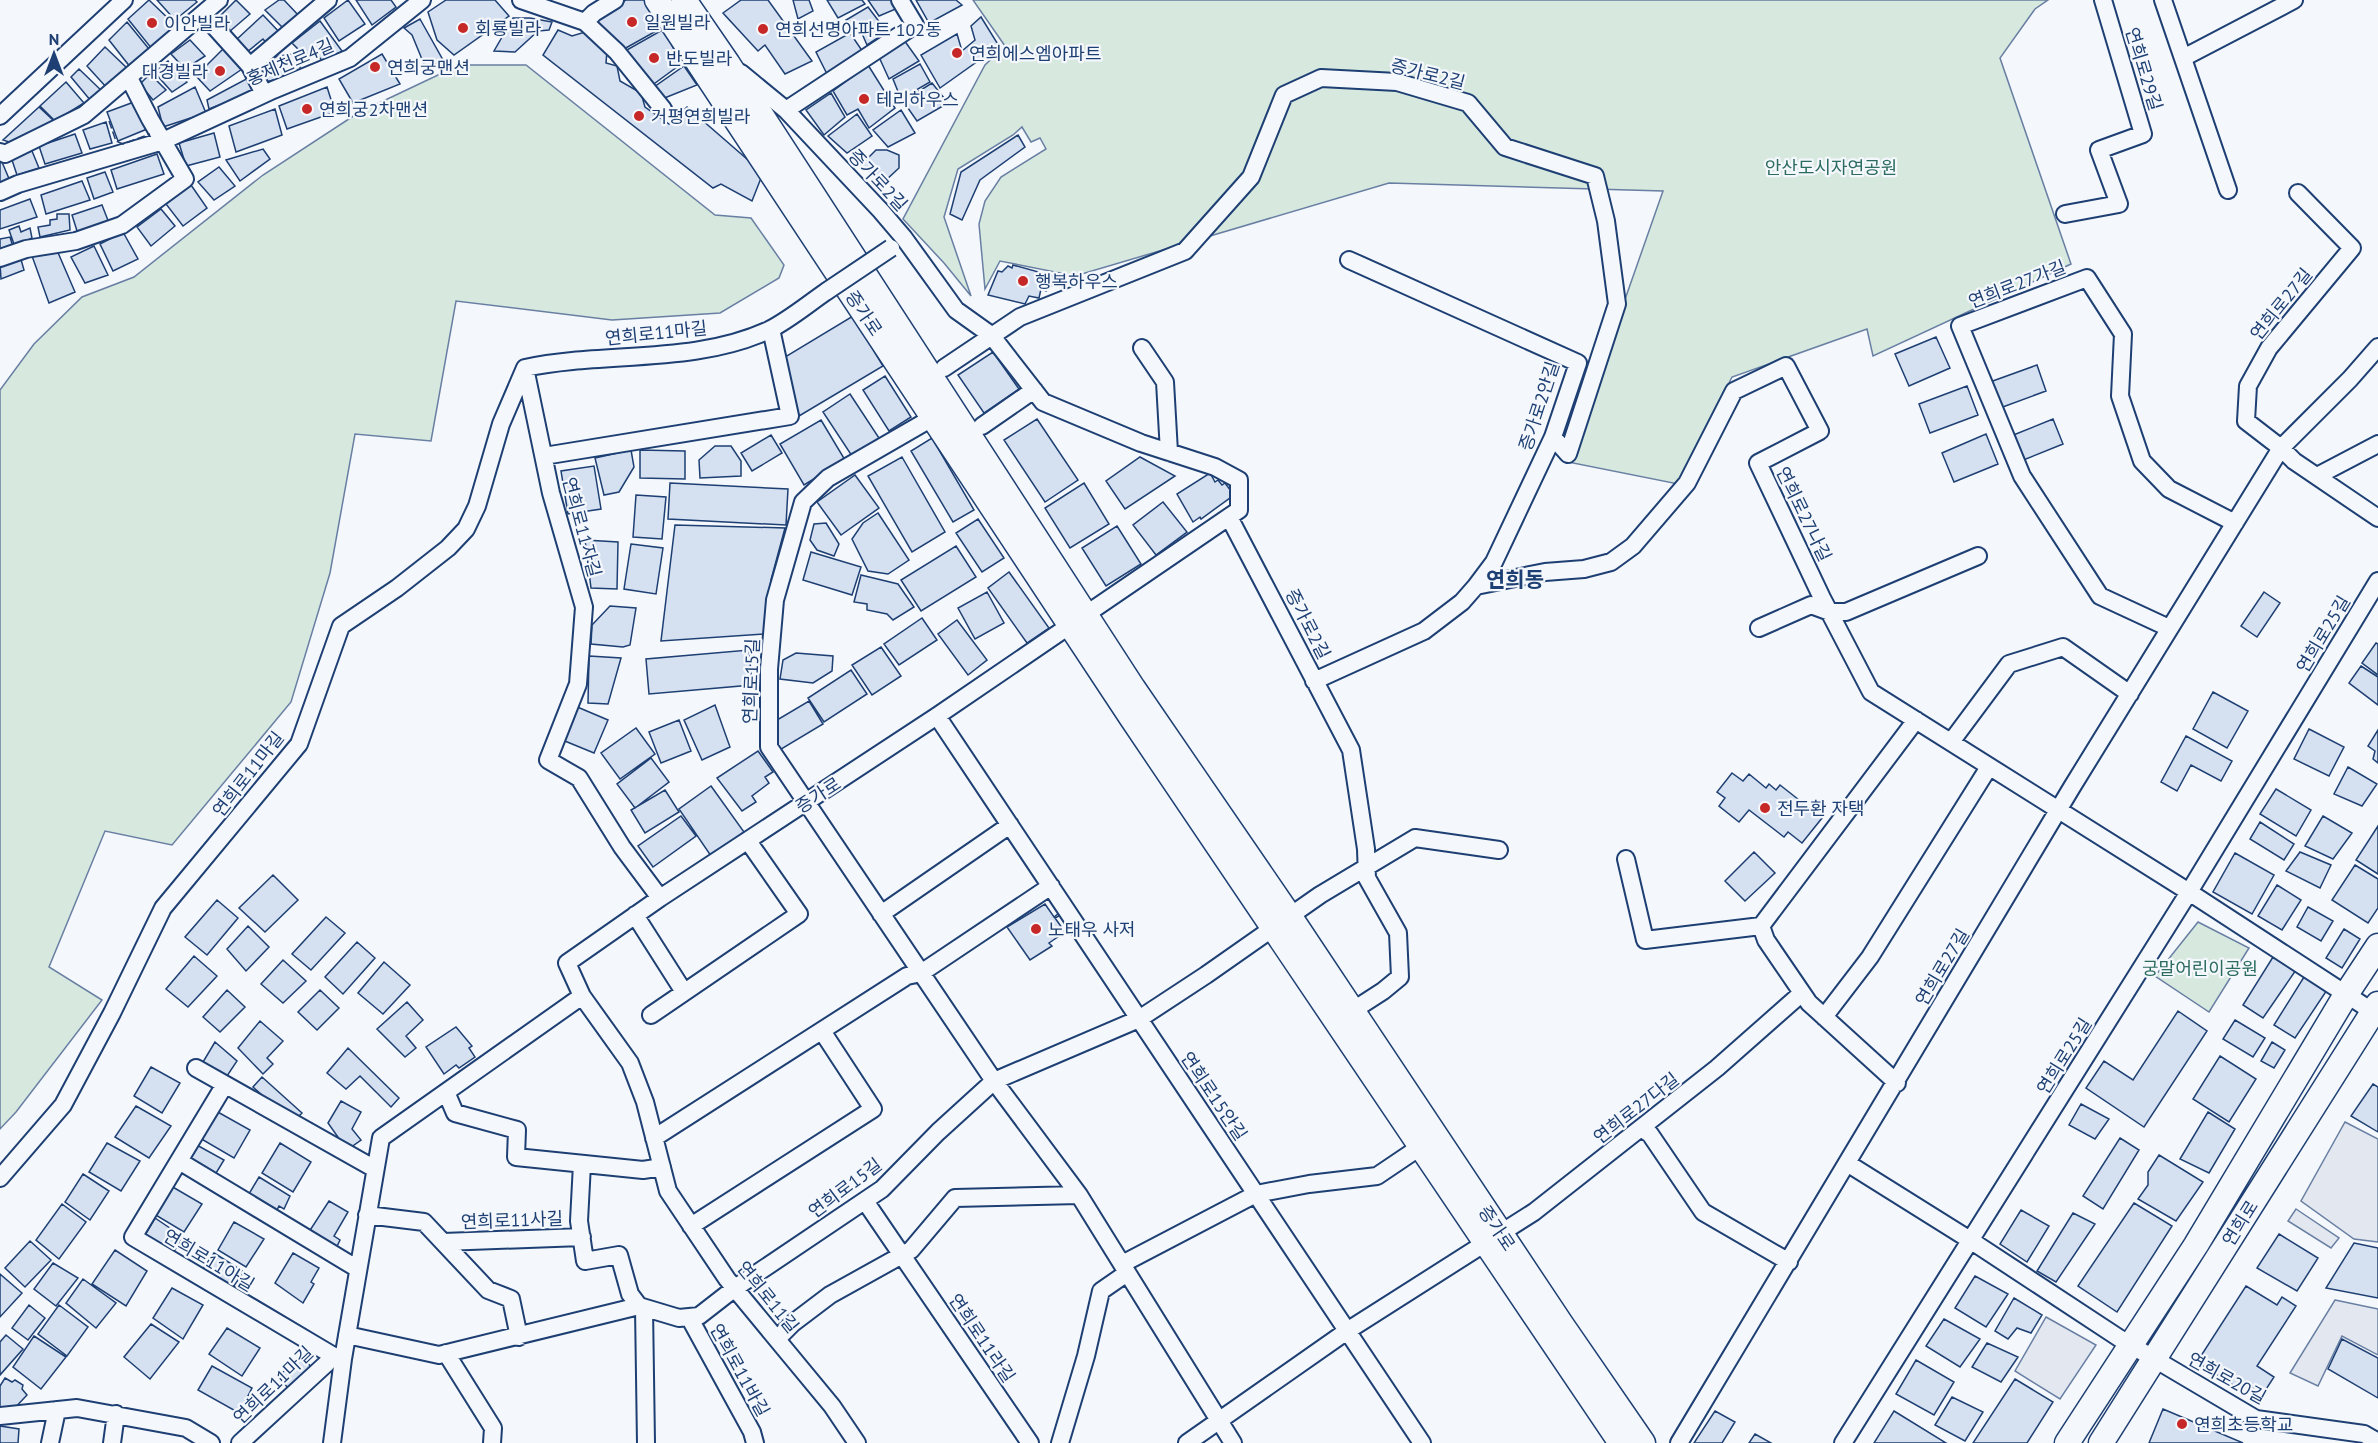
<svg xmlns="http://www.w3.org/2000/svg" width="2378" height="1443" font-family="'PT Sans','Noto Sans KR',sans-serif">
<style>
.green{fill:#d7e8df;stroke:#687fa3;stroke-width:1.5}
.parking{fill:#e3e8f0;stroke:#687fa3;stroke-width:1.5}
.building{fill:#d5e0f0;stroke:#1d3f73;stroke-width:1.5}
.lines{fill:none;stroke-linecap:round;stroke-linejoin:round}
.street-casing{stroke:#1d3f73;stroke-width:20}
.secondary-casing{stroke:#1d3f73;stroke-width:27}
.street{stroke:#f4f7fb;stroke-width:16}
.secondary{stroke:#f4f7fb;stroke-width:24}
.street-bridge-casing{stroke:#1d3f73;stroke-width:20;stroke-linecap:butt}
.street-bridge{stroke:#f4f7fb;stroke-width:16}
.fence{stroke:#1d3f73;stroke-width:1.5;stroke-dasharray:8 3;stroke-linecap:butt}
.poi-dot{fill:#c62828;stroke:#f4f7fb;stroke-width:2}
.labels{text-anchor:middle;dominant-baseline:central;stroke-width:4.5;stroke-linejoin:round;paint-order:stroke}
.poi-label{font-size:18px;fill:#1d3f73;stroke:#f4f7fb;text-anchor:start}
.street-label{font-size:18px;fill:#1d3f73;stroke:#f4f7fb}
.park-label{font-size:18px;fill:#2c6c60;stroke:#f4f7fb}
.quarter-label{font-size:21px;font-weight:bold;fill:#1d3f73;stroke:#f4f7fb}
</style>
<rect width="100%" height="100%" fill="#f4f7fb"/>
<path class="green" d="M973 0H2048L2035 9 2000 58 2071 264 1873 356 1867 329 1732 377 1678 484 1568 462 1663 191 1389 183 1075 276 1000 261 985 289 979 224 985 201 1001 177 1046 149 1040 138 1031 142 1022 127 1013 135 958 169 944 217 971 296 944 263 903 219 985 65 1005 46Z
M459 65H526L715 215 751 218 784 265 779 278 720 313 612 320 456 301 431 441 355 434 330 573 291 702 172 845 105 831 49 967 102 1000 16 1112 0 1129V390L34 344 82 297 134 277 263 175 358 113Z
M2198 922 2249 948 2209 1012 2155 976Z"/>
<path class="parking" d="M2345 1122 2378 1139V1242L2354 1239 2301 1201Z
M2296 1209 2339 1238 2331 1248 2288 1221Z
M2335 1300 2378 1309V1355L2342 1336 2318 1386 2290 1373Z
M2046 1317 2096 1345 2060 1399 2015 1371Z"/>
<path class="building" d="M149 0 176 26 152 49 128 19Z
M157 0H195L197 2 175 20Z
M236 0 250 14 229 32 218 18Z
M279 0H284L300 17 285 30 265 10Z
M348 0 365 24 339 41 324 18Z
M356 0H391L396 7 372 25Z
M446 0H495L509 16 454 55 437 40 428 12Z
M626 0H652L667 25 624 49 596 20Z
M741 0H768L812 61 785 74 765 45 758 51 723 13Z
M793 0H809L813 11 798 19Z
M827 0H862L865 4 838 18Z
M868 0H893L898 8 879 16Z
M916 0H956L962 5 929 23Z
M868 7 887 32 867 45 860 29 853 31 846 20Z
M263 15 281 34 268 45 263 39 247 52 236 40Z
M981 17 999 46 940 88 921 55 957 34 962 51 975 40 971 26Z
M513 18H530L552 22 549 30 538 31 515 52 494 51Z
M420 19 443 60 426 69 412 35 404 28Z
M320 21 342 51 324 63 314 51 305 56 292 43Z
M127 22 149 49 131 68 109 40Z
M664 29 681 64 651 86 625 51Z
M558 30 572 36 585 32 607 51 606 63 617 66 620 81 641 93 645 107 669 124 687 107 763 173 752 201 721 184 713 188 543 55Z
M850 33 863 52 827 74 816 52Z
M190 40 205 56 185 69 171 54Z
M904 40 919 61 889 79 879 57Z
M105 47 128 69 107 88 87 66Z
M225 47 245 67 210 91 196 76Z
M298 53 301 74 265 82 261 68 274 63V57Z
M382 54 400 84 353 103 339 79Z
M168 61 187 82 172 92 154 72Z
M920 64 930 82 901 99 893 79Z
M868 65 895 108 869 128 858 109 847 115 833 91Z
M684 66 697 85 662 99 654 87Z
M79 69 104 93 91 101 71 77Z
M150 74 166 90 153 100 140 84Z
M250 77 255 91 209 109 207 100Z
M66 82 84 103 55 121 40 106Z
M932 83 948 103 917 121 903 101Z
M195 87 206 113 163 127 158 107Z
M327 87 335 112 287 129 279 106Z
M831 93 845 117 824 135 806 110Z
M134 102 147 129 118 141 107 112Z
M39 107 54 121 9 142 3 140Z
M275 109 282 135 236 152 229 126Z
M901 110 915 133 888 147 873 130Z
M857 114 872 136 847 153 828 136Z
M106 122 112 143 90 149 83 130Z
M214 133 220 157 186 166 179 143Z
M75 134 82 153 45 164 39 146Z
M1018 135 1025 147 980 180 962 220 950 214 961 172Z
M263 149 270 159 240 181 226 160Z
M876 150H887L899 155V168L886 180 860 166Z
M32 151 39 168 17 175 11 157Z
M157 154 164 174 117 189 111 170Z
M2 162 10 181 0 184V163Z
M219 167 235 186 214 200 198 182Z
M105 172 113 192 94 199 87 178Z
M82 181 90 200 46 214 41 195Z
M191 185 207 208 183 226 166 204Z
M30 199 37 217 0 229V210Z
M102 205 109 223 78 234 72 215Z
M161 209 175 226 151 246 137 227Z
M57 214H69L70 230 40 237 38 227 50 225V220L57 219Z
M19 226 21 232 30 228 32 238 15 247 9 230Z
M123 232 138 259 113 271 100 244Z
M10 237 13 247 0 252V239Z
M94 246 108 275 85 283 71 257Z
M56 248 75 292 49 303 32 256Z
M20 256 24 270 1 279 0 264Z
M1013 265 1053 276V286H1046V291L1041 289 1039 298 1029 296 1025 304 988 295 998 271 1002 272 1008 266 1012 268Z
M853 316 883 366 799 416 785 357Z
M1936 337 1950 368 1909 386 1895 354Z
M993 352 1019 389 984 413 958 375Z
M2037 365 2046 391 2000 408 1990 382Z
M885 376 911 417 889 431 863 390Z
M1967 386 1978 415 1930 433 1919 404Z
M850 394 879 438 852 456 823 412Z
M1037 419 1078 480 1045 502 1004 440Z
M2053 419 2063 444 2021 461 2011 436Z
M821 420 845 460 804 485 780 444Z
M1986 434 1998 464 1954 482 1942 453Z
M771 435 782 453 752 471 741 453Z
M932 438 974 510 953 522 911 451Z
M715 446H731L741 461V476L700 478 699 460Z
M631 450 634 467 619 492 604 495 595 458Z
M640 450 685 451V479L640 478Z
M902 457 945 532 912 552 868 476Z
M1140 457 1175 476 1125 509 1106 481Z
M594 466 601 509 568 514 561 471Z
M1210 473 1215 482 1218 480 1222 485 1225 483 1234 495 1201 519 1200 517 1193 522 1177 494Z
M855 475 879 508 841 535 817 502Z
M670 483 788 489 786 525 668 519Z
M1084 483 1109 524 1070 548 1045 508Z
M636 495 666 497 662 539 633 537Z
M1163 502 1187 532 1156 555 1133 525Z
M878 513 909 560 888 574 868 571 852 539 863 523Z
M978 519 1004 558 982 572 956 533Z
M826 523 839 544 834 556 817 550 810 540 814 524Z
M675 525 785 528 771 580 765 634 661 641Z
M1117 526 1141 564 1106 586 1082 548Z
M585 540 618 542 617 589 591 588Z
M631 544 663 548 656 594 624 589Z
M956 546 976 577 921 611 901 580Z
M811 552 861 567 852 595 803 580Z
M1009 572 1049 628 1027 643 988 588Z
M861 575 898 584 914 607 893 620 887 614 867 610V604L854 602Z
M987 592 1004 623 975 639 958 608Z
M2264 592 2280 603 2257 637 2241 626Z
M610 606 636 608 630 645 623 647 591 644 592 625Z
M922 618 937 640 899 665 884 644Z
M957 620 987 660 968 675 938 634Z
M2376 643 2378 644V675L2362 663Z
M881 647 901 676 872 695 852 665Z
M749 650 752 685 649 694 646 659Z
M796 653 833 656 832 671 813 683 780 679 783 660Z
M589 656 621 658 608 704 588 703Z
M2361 666 2378 677V705L2349 683Z
M851 670 867 694 824 722 808 698Z
M2213 692 2248 711 2227 748 2193 729Z
M809 701 823 724 778 751 772 738 777 720Z
M715 705 730 747 702 760 684 720Z
M575 706 608 720 594 753 560 739Z
M679 720 691 751 661 763 649 732Z
M636 728 655 754 620 779 601 753Z
M2309 729 2344 747 2329 776 2294 759Z
M2378 730V763L2373 759 2375 751 2368 746Z
M2186 736 2232 761 2221 781 2191 765 2177 791 2161 782Z
M758 751 773 772 765 777 769 783 752 796 756 802 742 811 717 778Z
M651 758 669 782 635 808 617 784Z
M2348 767 2377 784 2362 806 2334 794Z
M1732 773 1743 781 1749 774 1766 788 1769 784 1776 790 1780 785 1822 818 1802 843 1788 832 1784 837 1749 810 1739 822 1719 806 1725 798 1717 792Z
M711 786 744 832 711 856 679 809Z
M2276 789 2311 810 2296 836 2260 814Z
M665 790 679 812 645 833 631 810Z
M681 816 696 836 653 867 638 846Z
M2323 816 2352 833 2333 859 2305 846Z
M2260 822 2294 844 2284 860 2250 839Z
M2378 826V874L2356 860Z
M1754 852 1775 873 1745 901 1725 881Z
M2300 852 2331 865 2320 888 2286 871Z
M2235 853 2274 875 2252 914 2213 892Z
M2355 865 2378 879V908L2368 923 2332 900Z
M273 875 298 900 265 932 239 908Z
M2277 885 2301 900 2282 930 2258 916Z
M217 900 238 918 207 955 185 937Z
M1045 904 1054 917 1058 914 1059 916 1055 918 1065 932 1049 943 1052 946 1030 960 1007 927Z
M2308 907 2333 921 2321 941 2297 927Z
M326 917 345 933 311 970 292 954Z
M248 926 269 947 246 971 227 949Z
M2344 929 2360 939 2342 968 2326 958Z
M357 942 375 958 343 994 325 977Z
M194 956 217 976 188 1007 166 989Z
M2273 957 2296 970 2263 1018 2243 1005Z
M283 960 306 981 283 1003 261 984Z
M384 962 410 985 383 1014 358 993Z
M2304 977 2327 990 2295 1038 2274 1025Z
M227 990 245 1007 220 1032 203 1017Z
M320 990 339 1008 317 1030 298 1012Z
M407 1002 423 1020 406 1036 416 1048 405 1057 377 1029Z
M2178 1011 2207 1031 2144 1127 2086 1088 2104 1061 2133 1080Z
M2235 1020 2265 1038 2253 1057 2223 1039Z
M260 1021 283 1041 267 1058 273 1064 263 1074 238 1048Z
M456 1027 472 1046 469 1048 475 1057 459 1068 456 1065 444 1074 426 1047Z
M215 1042 237 1061 223 1082 200 1067Z
M2272 1042 2285 1050 2274 1068 2261 1061Z
M348 1048 399 1098 391 1107 360 1076 346 1089 327 1073Z
M2220 1056 2256 1079 2229 1122 2193 1099Z
M151 1067 180 1083 162 1113 134 1096Z
M262 1077 302 1113 294 1121 260 1101 263 1096 253 1087Z
M2373 1084 2378 1087V1132L2351 1116Z
M341 1101 361 1112 352 1129 361 1140 347 1150 328 1123Z
M2081 1104 2109 1119 2095 1139 2069 1125Z
M136 1106 171 1126 149 1158 115 1137Z
M216 1111 250 1130 234 1158 198 1137Z
M2208 1112 2235 1129 2209 1173 2180 1159Z
M2120 1138 2139 1150 2103 1209 2083 1196Z
M107 1143 140 1161 121 1191 89 1172Z
M280 1143 311 1162 293 1192 262 1173Z
M195 1144 224 1160 207 1188 179 1170Z
M2159 1155 2203 1182 2176 1221 2138 1199 2148 1185V1172Z
M83 1174 109 1191 90 1220 65 1202Z
M259 1177 290 1196 284 1209 279 1206 271 1222 243 1204Z
M171 1186 202 1204 184 1232 154 1214Z
M329 1201 348 1212 334 1236 340 1240 331 1259 303 1241Z
M2134 1203 2172 1226 2117 1312 2078 1286Z
M62 1204 86 1222 59 1259 36 1240Z
M2021 1210 2049 1226 2027 1262 2000 1244Z
M2073 1213 2095 1224 2056 1282 2037 1271Z
M155 1218 183 1237 165 1266 138 1247Z
M234 1222 264 1239 246 1267 218 1250Z
M2279 1234 2318 1258 2297 1291 2257 1268Z
M30 1241 51 1260 25 1287 5 1268Z
M2354 1243 2378 1248V1298L2326 1288Z
M115 1250 147 1271 126 1306 92 1284Z
M214 1253 244 1272 225 1298 196 1279Z
M293 1253 319 1268 311 1282 314 1284 303 1303 275 1283Z
M53 1263 78 1278 56 1306 34 1289Z
M0 1274 22 1293 0 1317Z
M1975 1276 2008 1294 1986 1327 1955 1308Z
M83 1279 116 1303 96 1328 66 1303Z
M2246 1286 2277 1305 2282 1297 2296 1306 2257 1366 2274 1377 2263 1394 2247 1383 2242 1391 2197 1362Z
M172 1288 203 1305 183 1339 153 1318Z
M2014 1298 2042 1315 2031 1333 2017 1328 2008 1339 1995 1331Z
M29 1305 45 1318 28 1340 12 1328Z
M59 1305 88 1327 67 1356 38 1334Z
M1944 1319 1980 1339 1960 1367 1926 1346Z
M151 1324 179 1342 150 1379 124 1357Z
M227 1328 260 1348 242 1376 209 1354Z
M6 1335 23 1349 0 1375V1342Z
M34 1336 66 1357 41 1389 13 1367Z
M2342 1339 2378 1358V1398L2328 1369Z
M1987 1343 2018 1357 2001 1382 1972 1367Z
M303 1357 315 1372 292 1393 278 1376Z
M1916 1360 1954 1382 1934 1415 1896 1394Z
M212 1366 252 1388 239 1413 198 1390Z
M5 1378 12 1382 15 1380 23 1385 22 1389 27 1395 10 1413 0 1412V1386Z
M2015 1379 2053 1402 2027 1443H1973Z
M1952 1397 1983 1412 1965 1441 1935 1425Z
M2163 1409 2243 1443H2149Z
M1715 1411 1735 1422 1722 1443H1694Z
M1894 1411 1946 1443H1874Z
M0 1426 19 1429 18 1443H0Z
M1755 1434 1771 1443H1749Z"/>
<g class="lines">
<defs>
<path id="street" d="M521 0 585 22 617 52 663 109
M2163 0 2228 190
M203 14 250 66 264 94
M585 22 594 13 615 0
M2183 58 2294 0
M250 66 328 0
M741 73 786 110 881 211 904 238 956 310 991 335 1043 402 1141 443 1215 467 1239 480V510L937 716 660 898 567 963 582 996 630 1063 645 1102 668 1191 727 1279 832 1406 857 1443
M786 110 915 25 900 0
M0 116 124 0
M0 152 5 154 84 115 219 0
M0 192 18 184 163 141 273 90 350 58 422 0
M2298 193 2352 248 2269 348 2248 386 2246 421 2281 448 2294 461 2378 518
M2065 214 2119 204 2099 150 2143 134 2103 0
M0 258 26 249 76 241 122 225 185 179 150 119 129 78
M1142 348 1165 382 1169 452
M525 368 551 493 584 607 578 684 548 760 579 778 622 847 660 898
M944 368 1020 317 1185 251 1251 177 1284 95 1321 78 1397 82 1468 103 1505 147 1595 176 1606 221 1617 304 1568 454 1553 437
M932 418 828 478 803 502 775 600 769 669V747L994 1081 1079 1195 1233 1443
M982 426 1034 390
M544 456 790 416 771 329
M2317 476 2378 444
M1229 517 1351 750 1366 849 1367 878 1398 933 1400 977 1383 991 1352 1011
M1476 586 1545 572 1584 569 1611 562 1633 546 1687 483 1734 391 1786 366 1820 431 1758 463 1822 598 1871 692 2189 892 2378 1015
M1759 628 1811 605 1830 612H1846L1978 556
M2169 628 2100 596 2022 476 1960 326 2087 278 2123 334 2120 396 2142 461 2169 489 2235 523
M1314 681 1424 631 1462 602 1476 586 1494 562 1553 437 1578 363 1349 260
M937 716 1422 1443
M1951 742 2009 664 2063 647 2130 694
M1626 859 1645 940 1761 926 1916 720
M881 914 1010 825
M635 915 684 992
M1761 926 1766 940 1809 1003 1897 1083
M651 1015 799 914 748 841
M1824 1017 1870 957 1989 767
M196 1068 375 1169
M224 1086 133 1237 332 1355 343 1359
M446 1092 455 1113 517 1130 516 1157 643 1170 662 1167
M1641 1128 1650 1134 1703 1212 1789 1262
M654 1138 907 976 921 973 1051 886
M179 1161 358 1269
M1847 1163 1970 1240 2119 1338 2256 1419 2364 1434 2378 1442
M582 1164 579 1221 585 1261 619 1255 630 1294 639 1306 679 1318 699 1316 735 1288 882 1189 938 1132 994 1081 1139 1019 1206 975 1320 895 1415 838 1499 850
M0 1178 63 1105 112 1013 163 908 299 744 341 626 397 588 448 548 466 529 477 506 501 424 525 368C605 351 693 365 769 330 789 320 808 304 827 291
M865 1201 1030 1443
M367 1215 424 1222 488 1290 511 1299 519 1337
M691 1226 873 1109 822 1031
M443 1242 582 1237
M1122 1264 1256 1194 1309 1184 1377 1176 1420 1147
M644 1308 646 1443
M689 1317 752 1432 755 1443
M347 1335 439 1355 639 1306
M777 1339 793 1323 830 1295 911 1250 955 1198 1079 1195
M446 1353 493 1428 492 1443
M0 1416 77 1408 186 1428 211 1443
M50 1443 57 1410
M112 1443 116 1414
M240 1443 327 1363 332 1355
M332 1443 343 1359 381 1138 582 996
M1060 1443 1086 1356 1101 1291 1127 1273
M1187 1443 1347 1331 1534 1212 1717 1068 1802 993
M1679 1443 2072 787 2281 448 2350 379 2378 347
M1843 1443 2189 892 2378 581"/>
<path id="secondary" d="M657 0 1131 717 1621 1443
M684 0 728 64 1133 688 1290 917 1561 1324 1643 1443
M2067 1443 2196 1245 2347 993 2378 946
M2101 1443 2378 1004"/>
</defs>
<use href="#street" class="street-casing"/>
<use href="#secondary" class="secondary-casing"/>
<use href="#street" class="street"/>
<use href="#secondary" class="secondary"/>
<defs>
<path id="street-bridge" d="M827 291 891 248"/>
</defs>
<use href="#street-bridge" class="street-bridge-casing"/>
<use href="#street-bridge" class="street-bridge"/>
<path class="fence" d="M109 121 116 141 123 144 150 134"/>
</g>
<g class="poi-dot">
<circle cx="632" cy="22" r="6"/>
<circle cx="152" cy="23" r="6"/>
<circle cx="463" cy="28" r="6"/>
<circle cx="763" cy="29" r="6"/>
<circle cx="957" cy="53" r="6"/>
<circle cx="654" cy="58" r="6"/>
<circle cx="375" cy="67" r="6"/>
<circle cx="220" cy="71" r="6"/>
<circle cx="864" cy="99" r="6"/>
<circle cx="307" cy="109" r="6"/>
<circle cx="639" cy="116" r="6"/>
<circle cx="1023" cy="281" r="6"/>
<circle cx="1765" cy="808" r="6"/>
<circle cx="1036" cy="929" r="6"/>
<circle cx="2182" cy="1424" r="6"/>
</g>
<g class="labels">
<g class="poi-label">
<text x="644" y="22">일원빌라</text>
<text x="164" y="23">이안빌라</text>
<text x="475" y="28">회룡빌라</text>
<text x="775" y="29">연희선명아파트 102동</text>
<text x="969" y="53">연희에스엠아파트</text>
<text x="666" y="58">반도빌라</text>
<text x="387" y="67">연희궁맨션</text>
<text x="208" y="71" text-anchor="end">대경빌라</text>
<text x="876" y="99">테리하우스</text>
<text x="319" y="109">연희궁2차맨션</text>
<text x="651" y="116">거평연희빌라</text>
<text x="1035" y="281">행복하우스</text>
<text x="1777" y="808">전두환 자택</text>
<text x="1048" y="929">노태우 사저</text>
<text x="2194" y="1424">연희초등학교</text>
</g>
<g class="street-label">
<text transform="translate(290 62) rotate(-23)">홍제천로4길</text>
<text transform="translate(2144 69) rotate(73)">연희로29길</text>
<text transform="translate(1428 74) rotate(14)">증가로2길</text>
<text transform="translate(878 180) rotate(47)">증가로2길</text>
<text transform="translate(2017 284) rotate(-21)">연희로27가길</text>
<text transform="translate(2281 304) rotate(-51)">연희로27길</text>
<text transform="translate(864 313) rotate(56)">증가로</text>
<text transform="translate(656 333) rotate(-6)">연희로11마길</text>
<text transform="translate(1539 406) rotate(-72)">증가로2안길</text>
<text transform="translate(1804 514) rotate(64)">연희로27나길</text>
<text transform="translate(582 527) rotate(75)">연희로11자길</text>
<text transform="translate(1308 624) rotate(63)">증가로2길</text>
<text transform="translate(2323 634) rotate(-59)">연희로25길</text>
<text transform="translate(751 681) rotate(-88)">연희로15길</text>
<text transform="translate(248 774) rotate(-52)">연희로11마길</text>
<text transform="translate(818 795) rotate(-33)">증가로</text>
<text transform="translate(1942 967) rotate(-59)">연희로27길</text>
<text transform="translate(2064 1056) rotate(-58)">연희로25길</text>
<text transform="translate(1214 1096) rotate(56)">연희로15안길</text>
<text transform="translate(1636 1108) rotate(-38)">연희로27다길</text>
<text transform="translate(845 1188) rotate(-37)">연희로15길</text>
<text transform="translate(512 1220) rotate(-2)">연희로11사길</text>
<text transform="translate(2240 1223) rotate(-58)">연희로</text>
<text transform="translate(1497 1228) rotate(56)">증가로</text>
<text transform="translate(209 1260) rotate(31)">연희로11아길</text>
<text transform="translate(768 1297) rotate(51)">연희로11길</text>
<text transform="translate(982 1338) rotate(56)">연희로11라길</text>
<text transform="translate(740 1370) rotate(61)">연희로11바길</text>
<text transform="translate(2227 1378) rotate(29)">연희로20길</text>
<text transform="translate(273 1385) rotate(-44)">연희로11마길</text>
</g>
<g class="park-label">
<text x="1831" y="167">안산도시자연공원</text>
<text x="2200" y="968">궁말어린이공원</text>
</g>
<g class="quarter-label">
<text x="1515" y="579">연희동</text>
</g>
</g>
<g transform="translate(54 54)" stroke="#f4f7fb" stroke-width="4.5" paint-order="stroke">
<path d="M0-4.5L10 22L0 15L-10 22Z" fill="#1d3f73"/>
<text y="-9" font-size="16" font-weight="bold" text-anchor="middle" fill="#1d3f73">N</text>
</g>
</svg>
